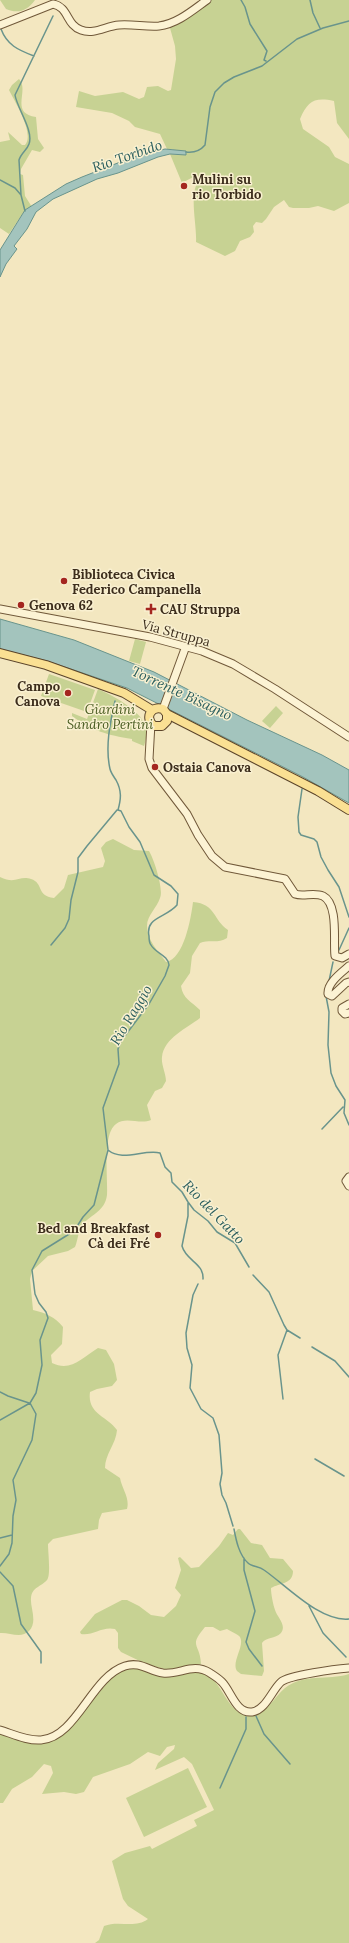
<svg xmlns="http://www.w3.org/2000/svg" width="349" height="1943" font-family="Lora,serif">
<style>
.green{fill:#c7d293}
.water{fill:#a3c4bd;stroke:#69948c}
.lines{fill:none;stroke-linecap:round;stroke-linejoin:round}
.stream{stroke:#69948c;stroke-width:1.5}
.secondary-casing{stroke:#705839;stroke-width:9}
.primary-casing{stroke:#5b442a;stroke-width:10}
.secondary{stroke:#fcf3d4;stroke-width:7}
.primary{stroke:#fae093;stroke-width:8}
.poi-dot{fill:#a4261f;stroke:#f9f0d0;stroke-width:1.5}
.labels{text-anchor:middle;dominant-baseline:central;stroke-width:3;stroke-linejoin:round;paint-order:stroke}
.poi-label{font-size:13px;font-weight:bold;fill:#3c2d1c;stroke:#f9f0d0;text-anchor:start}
.street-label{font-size:13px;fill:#3c2d1c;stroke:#f9f0d0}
.park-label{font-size:13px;font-style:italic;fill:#485b20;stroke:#f9f0d0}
.water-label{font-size:14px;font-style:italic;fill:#295d5d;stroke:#f9f0d0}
</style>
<rect width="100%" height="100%" fill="#f3e7c0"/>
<path class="green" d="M0 0H35C27 11 18 14 6 9Z
M211 0H349V139L337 123 334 101C314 97 308 101 300 119L303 129 329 147 335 157 349 164V203L334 211 318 206 309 208H293L289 207 284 200 274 207 266 219 262 223 256 222 253 226 254 232 250 237 240 241 235 251 225 256 196 242C197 225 189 195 198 182L195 176 182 183 170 154 180 155 172 149H167L160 134 135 127 129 121 112 113 76 107 79 91 95 96 123 92 139 99 144 97 147 87 158 86 168 91 171 90 176 59 175 46 170 28Z
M19 79C30 90 9 113 36 117L38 139 44 148 40 152 32 150 21 169 20 174 23 175 25 196 32 207 25 210 9 234 0 228V142L10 140 8 132 22 145H25C35 134 15 102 9 90L12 85Z
M135 639 146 642 140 664 129 661Z
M49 674 95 690 87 712 41 696Z
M98 689C112 695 140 710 145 725 148 732 146 739 144 746L132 741V739C107 735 93 731 72 716V713L87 719Z
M276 706 283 713 270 728 262 721Z
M113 839 134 850 149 851C154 859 164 890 160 898 157 908 147 915 147 926 147 940 158 951 166 962 184 959 191 918 193 902 216 904 213 920 228 930L227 938C218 944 210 939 200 943L192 956 190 973 181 986C183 999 191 1001 200 1010V1018C187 1028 164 1038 162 1057 161 1064 166 1074 166 1081L162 1088 155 1091 147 1105 151 1120C140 1125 126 1116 116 1124 102 1134 108 1179 107 1195 105 1211 92 1214 83 1224 78 1230 78 1240 75 1247L68 1251 48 1256 32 1271 30 1279 33 1310C46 1313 55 1317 63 1327L62 1344 51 1355 52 1363C71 1372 82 1358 98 1348L106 1350 114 1364 117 1380 112 1386 97 1389 90 1392C87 1414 107 1416 117 1430 116 1444 105 1454 105 1468L120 1478C122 1489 130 1498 127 1509L102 1513 99 1520 98 1529 53 1539 48 1544C48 1552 51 1575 47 1580 41 1587 32 1587 31 1598 30 1608 38 1622 29 1631 21 1639 9 1632 0 1633V877C16 885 19 875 31 879 44 883 36 896 54 898L64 888 68 875 103 867 105 861 101 848 106 842Z
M238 1529H240L251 1543 262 1545 270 1558 283 1559 293 1571C293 1584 280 1583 271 1588 271 1594 273 1604 275 1610 277 1617 287 1625 281 1633 275 1639 266 1637 262 1643L264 1671 262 1676 241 1674 237 1671C231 1662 245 1646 240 1637 238 1634 231 1632 227 1629L220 1631 213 1627H205C188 1647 200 1643 201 1664L168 1670 146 1664 121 1652 118 1648V1633L115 1629C102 1626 93 1636 81 1634L80 1632 95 1614 122 1600H127L139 1606 151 1615 164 1617 176 1606 181 1595 175 1588 181 1570 178 1558 180 1557 191 1568 199 1567 219 1546 228 1533 233 1535Z
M134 1667C146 1669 156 1676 168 1676 180 1677 192 1668 204 1673 223 1681 226 1712 247 1715 265 1718 273 1698 285 1688 304 1673 327 1681 349 1674V1943H95L99 1940 104 1926C119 1920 135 1929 148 1919L128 1906 123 1899 112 1861 125 1853 150 1846 152 1849 197 1826 194 1820 214 1810 192 1764 184 1757 155 1770 158 1763 174 1749 175 1745 167 1747 160 1756 148 1752 130 1764 93 1777 84 1792 76 1794 64 1792 42 1794 53 1773 51 1766 44 1764 32 1777 12 1789 3 1803H0V1733L39 1744 51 1741 65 1732 115 1674Z
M188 1768 207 1807 144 1837 126 1798Z"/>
<path class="water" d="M165 149 186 151V155L170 154 158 157 118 173 97 179 53 199 36 212 27 229 14 246 17 249 6 264 0 277V250L25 210 66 184 82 177 133 157Z
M0 619 74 640 154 672 247 720 322 755 349 770V803L303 777 127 688 47 661 0 649Z"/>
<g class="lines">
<path class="stream" d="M241 0 245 7 250 24 267 51 264 60 266 61
M310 0 313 13 320 28
M1 29C7 45 18 50 34 56
M186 152C194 153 200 151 205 145L210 107 215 92 224 83 234 77 262 66 297 39 323 28 349 21
M0 180 15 188 21 195
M25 211 21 195 19 160C21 153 27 150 29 144 34 131 17 108 15 95L53 16
M302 789 298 817 299 832 301 835 314 839 317 842 321 857 328 870 339 887 349 917
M51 945 65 928 69 919 71 900 78 872V858L87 846 117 810
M339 950 349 928
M329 981 333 962
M326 996 329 1012 328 1045 331 1073 336 1086 345 1100 344 1113 349 1125
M322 1129 343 1107
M108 1150C122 1162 144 1149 160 1153L165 1167 171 1173 172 1182 182 1192 188 1202 194 1210 208 1221 217 1232 235 1243 249 1267
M188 1203V1216L182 1246C186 1261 204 1263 203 1279
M253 1275 269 1292 284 1325 287 1330 300 1338
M198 1284 193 1295 186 1333 187 1348 192 1365 190 1388 201 1409 213 1418 219 1435 222 1473 220 1484 222 1495 226 1503 233 1526
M312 1347 335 1361 349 1377
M0 1392 8 1396 29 1403
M283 1399 278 1355 287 1330
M0 1420 30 1403 36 1393 42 1365 40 1340 48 1318 46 1312 39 1303 35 1294 32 1270 42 1251 74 1231 83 1217 94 1205 108 1150 103 1108 119 1064 118 1049 121 1041 149 1004 165 976 169 965C168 955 155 953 151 945 149 943 149 939 149 936 145 917 166 918 177 905L178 894 171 886 154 875 140 842 129 827 121 811 118 810C121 799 122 791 116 780 114 777 111 773 110 769 105 747 110 723 115 701
M315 1459 344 1476
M234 1529C236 1540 239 1555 248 1563 252 1567 259 1566 264 1570 287 1586 320 1622 349 1619
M0 1538 12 1535
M244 1558V1570L255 1611 246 1642 249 1649 262 1666
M0 1566 9 1554 12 1543 13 1516 16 1500 13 1480 32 1440 36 1414 30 1403
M0 1572 13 1586 21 1624 41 1652V1663
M309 1606 323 1633 346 1657
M256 1716 264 1734 290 1764
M220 1788 246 1729V1717"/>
<defs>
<path id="secondary" d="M0 25 53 4C69 7 66 25 81 30 94 35 106 26 119 25 133 24 146 27 159 26 177 24 193 10 207 0
M0 609 150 637 202 651 233 664 275 689 349 737
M163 709 186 646
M151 723 149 759 152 768 187 814 198 835 212 856 225 867 285 879 295 894C303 897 314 892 323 896 339 904 333 943 335 956L342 958 349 954
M349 966C341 973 327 983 328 994L332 996 346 983 349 982
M349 1004 342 1008V1011L345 1014 349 1013
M349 1177 346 1181 349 1186
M0 1730C13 1734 27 1741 41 1740 77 1737 91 1677 125 1666 140 1661 149 1671 163 1673 180 1675 193 1662 210 1673 213 1675 218 1678 222 1682 231 1691 236 1714 252 1712 266 1710 272 1690 281 1682 289 1675 337 1669 349 1668"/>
<path id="primary" d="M0 653 46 665 124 693 152 710
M167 714V721L162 726H154C144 718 151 705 163 709L167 714 318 791 349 810"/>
</defs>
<use href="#secondary" class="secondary-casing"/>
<use href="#primary" class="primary-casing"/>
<use href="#secondary" class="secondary"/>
<use href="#primary" class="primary"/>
</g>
<g class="poi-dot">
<circle cx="184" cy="186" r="4"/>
<circle cx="64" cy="581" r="4"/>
<circle cx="21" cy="605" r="4"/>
<path d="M149 603h4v4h4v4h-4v4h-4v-4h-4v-4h4z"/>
<circle cx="68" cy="693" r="4"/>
<circle cx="155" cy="767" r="4"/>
<circle cx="158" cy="1235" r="4"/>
</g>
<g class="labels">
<g class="poi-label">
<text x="192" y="179">Mulini su<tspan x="192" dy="15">rio Torbido</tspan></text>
<text x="72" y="574">Biblioteca Civica<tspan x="72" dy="15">Federico Campanella</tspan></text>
<text x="29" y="605">Genova 62</text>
<text x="160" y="609">CAU Struppa</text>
<text x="60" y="686" text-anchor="end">Campo<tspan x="60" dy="15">Canova</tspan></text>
<text x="163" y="767">Ostaia Canova</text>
<text x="150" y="1228" text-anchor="end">Bed and Breakfast<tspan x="150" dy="15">Cà dei Fré</tspan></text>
</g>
<g class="street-label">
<text transform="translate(176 633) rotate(15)">Via Struppa</text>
</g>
<g class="park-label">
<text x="110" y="709">Giardini<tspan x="110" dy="15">Sandro Pertini</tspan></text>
</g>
<g class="water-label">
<text transform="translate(127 156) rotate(-19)">Rio Torbido</text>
<text transform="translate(182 693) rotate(25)">Torrente Bisagno</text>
<text transform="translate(131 1015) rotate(-59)">Rio Raggio</text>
<text transform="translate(214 1212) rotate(46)">Rio del Gatto</text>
</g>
</g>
</svg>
